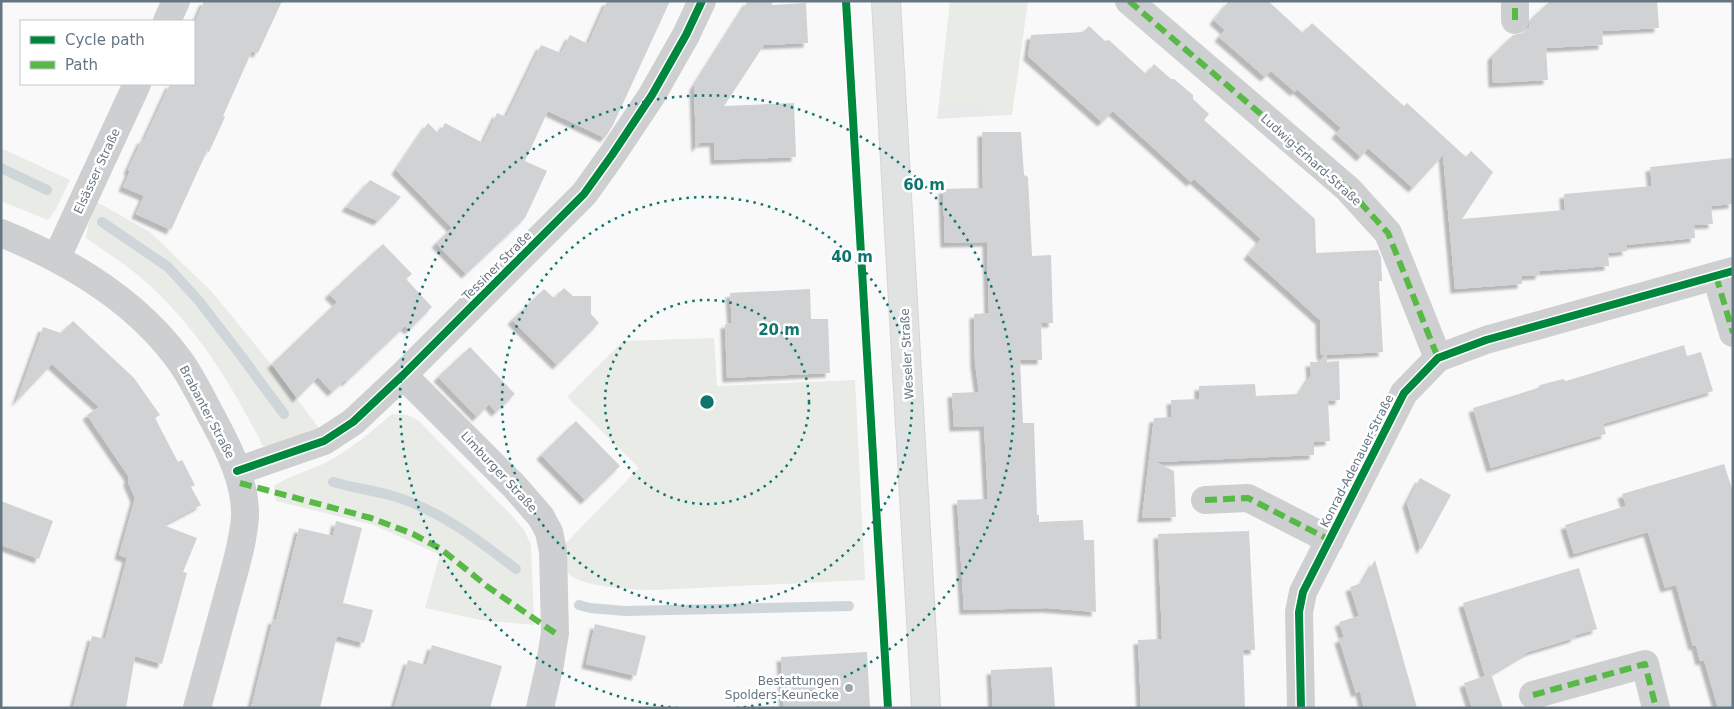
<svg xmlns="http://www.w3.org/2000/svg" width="1734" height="709" font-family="'DejaVu Sans',sans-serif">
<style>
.built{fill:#e8e9e9}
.green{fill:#e8ebe6}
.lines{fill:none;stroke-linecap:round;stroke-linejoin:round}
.stream{stroke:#ced6d9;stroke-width:10}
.building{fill:#d0d2d3;filter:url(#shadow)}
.major-casing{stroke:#d5d6d7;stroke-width:30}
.minor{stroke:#cecfd0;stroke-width:28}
.major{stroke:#e1e2e2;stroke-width:28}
.quiet{stroke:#58b947;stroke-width:6;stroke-dasharray:12 6;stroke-linecap:butt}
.cycleway-casing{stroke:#fff;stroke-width:11}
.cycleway{stroke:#00873e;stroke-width:8}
.ring{fill:none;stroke:#0f766e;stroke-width:2.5;stroke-dasharray:2.5 5}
.poi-dot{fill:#99a4ac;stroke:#fff;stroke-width:2}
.labels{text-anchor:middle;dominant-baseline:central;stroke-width:5;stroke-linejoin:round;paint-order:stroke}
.street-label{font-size:12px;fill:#657683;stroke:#fff}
.poi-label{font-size:12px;fill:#657683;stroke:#fff;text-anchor:end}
.centre{fill:#0f766e;stroke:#fff;stroke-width:2.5}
.ring-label{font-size:15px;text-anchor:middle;font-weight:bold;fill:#0f766e;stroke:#fff;stroke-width:5;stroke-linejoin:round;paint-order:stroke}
</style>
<defs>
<filter id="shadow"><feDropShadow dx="-4.5" dy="4.5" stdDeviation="1" flood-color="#0004"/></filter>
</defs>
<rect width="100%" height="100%" fill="#f9f9f9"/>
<path class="built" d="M988 101V116L937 119 939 103Z"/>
<path class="green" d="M950 1H1028L1012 115 988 116 987 101 939 103Z
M1 148 70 180 56 209 48 220 1 201Z
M97 202 150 232 212 292 266 358 319 428 279 445 263 446C229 380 196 325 139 276 122 262 103 250 86 238L88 225Z
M714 338 717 386 855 380 865 580 657 590C638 590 578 588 567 572L565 544 639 468 567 397 623 341Z
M392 414 408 415 418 420 513 517 524 530 531 545 534 625 480 620 425 608 440 555 374 525 276 501 274 486C290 475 309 471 327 462 351 449 371 432 392 414Z"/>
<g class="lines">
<path class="stream" d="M1 168 47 190
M102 222 168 267 199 301 239 353 284 414
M333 482C353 488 373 490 393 496 440 510 478 540 516 569
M579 605 590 608 625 611 849 606"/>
</g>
<path class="building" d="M204 1H282L258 53 252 51 223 116 225 117 209 152 207 151 171 230 136 214 144 196 123 187 130 171 128 170 142 139 144 140 170 84H194V25Z
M607 1H670L613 125 605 138 548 111 525 161 547 171 525 218 466 274 436 243 452 228 396 170 428 123 439 134 445 123 483 143 497 113 506 117 541 45 561 53 570 35 588 44Z
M748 1H772V5L806 3 808 43 764 45 724 106 794 103 796 157 715 160 714 142 700 143 696 148 694 86Z
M1229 1H1268L1303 33 1312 23 1404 106 1407 103 1466 157 1471 151 1493 172 1462 219 1565 210 1564 194 1652 186 1650 167 1733 158V204L1711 206 1713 224 1694 225 1695 238 1626 245 1627 251 1608 253 1609 266 1540 271V275L1522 276V284L1455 289 1443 155 1413 188 1368 148 1361 157 1336 134 1341 128 1297 89 1295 92 1271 71 1265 77 1219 37 1225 30 1214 20Z
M1550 1H1657L1659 28 1602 31 1603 45 1546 48 1548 80 1493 83 1492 56 1513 35 1523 33 1529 27 1531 19Z
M1089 26 1105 41 1109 40 1146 74 1154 64 1171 79H1174L1193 95V99L1209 114 1204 120 1315 219 1316 253 1378 250 1381 258 1382 281H1379L1383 352 1326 355 1327 362 1339 361 1340 400 1328 401 1330 441 1314 442V455L1156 462 1174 471 1176 517 1142 518 1154 418 1172 417 1171 400 1199 399V386L1255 384 1256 396 1299 394 1311 375 1310 362H1320L1324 355H1321L1320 320 1248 255 1261 239 1239 219 1194 179 1191 182 1113 111 1102 122 1028 56 1031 35 1083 32Z
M982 132H1021L1024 175 1028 177 1032 256 1051 255 1053 323H1041L1042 360H1020L1023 423H1034L1037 515H1039V522L1083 520 1084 540H1094L1096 612 1047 608 964 610 957 500 988 499 984 426 954 427 952 393 979 392 975 363 974 314 989 313 987 242 945 243 943 189 983 188Z
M370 180 401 197 378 221 346 207Z
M383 244 412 274 406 279 432 307 409 330 405 326 346 382 345 380 332 392 318 377 297 398 272 364 337 302 329 294Z
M564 288 573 296H591V314L599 323 557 365 512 320 544 289 554 298Z
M810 289 811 319H828L830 373 727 378 725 324 732 323 730 293Z
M73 321 134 378 160 415 155 418 178 462 182 460 195 485 191 487 201 505 163 525 197 538 183 572 187 573 162 664 135 656 126 708H73L92 636 105 639 127 558 119 555 135 498 128 482 129 477 87 415 99 407 52 364 16 402 43 327 61 333Z
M1684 345 1687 356 1701 352 1713 391 1603 424 1606 434 1491 468 1473 408 1538 388 1540 385 1563 379 1566 381Z
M470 347 515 394 496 412 489 404 477 417 438 377Z
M576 421 620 466 585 500 541 455Z
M1724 464 1733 492V708H1718L1704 660 1700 661 1696 645 1693 646 1676 585 1665 588 1648 532 1574 554 1565 525 1626 506 1622 494Z
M1420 478 1451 495 1421 550 1407 503Z
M1 501 53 521 39 559 1 545Z
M336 521 362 528 343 603 373 610 364 643 337 636 320 708H251L273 619 276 620 299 528 333 536Z
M1249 531 1255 650H1243L1245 708H1141L1138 640 1162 639 1158 534Z
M1375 560 1389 609 1417 708H1364L1360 691 1356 693 1339 639 1344 637 1339 622 1359 616 1350 587 1362 583Z
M1579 568 1597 629 1576 635 1574 638 1528 652 1491 674 1503 708H1472L1464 683 1485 676 1463 603Z
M595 624 646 636 636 676 586 664Z
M432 645 502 666 490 708H394L408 660 426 665Z
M867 652 870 708H784L781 657Z
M1052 667 1055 708H993L991 670Z"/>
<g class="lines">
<defs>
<path id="major" d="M886 1 926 708"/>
</defs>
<use href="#major" class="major-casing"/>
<path class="minor" d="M1129 1 1348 189 1388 233 1438 358
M1515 20V1
M167 21 176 1
M1 233C70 261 136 300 180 361 193 379 203 401 214 421 229 449 246 483 245 517 243 544 234 572 227 598 217 635 207 671 197 708
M57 257 137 84
M1716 276 1733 333
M403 375 514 486 541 517 549 532 553 551 555 633 550 664 540 708
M237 471 324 441 353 422 403 375 584 194 612 155 652 95 686 35 702 1
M1205 500 1248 498 1330 540
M1533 695 1645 664 1656 708
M1301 708 1299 612 1303 592 1404 393 1438 358 1486 340 1733 271"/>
<use href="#major" class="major"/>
<path class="quiet" d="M1129 1 1348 189 1388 233 1438 358
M1515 20V1
M1716 276 1733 333
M240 483 371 518 413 534 441 549 488 587 555 633
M1205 500 1248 498 1330 540
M1533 695 1645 664 1656 708"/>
<defs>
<path id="cycleway" d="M846 1 888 708
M237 471 324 441 353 422 403 375 584 194 612 155 652 95 686 35 702 1
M1301 708 1299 612 1303 592 1404 393 1438 358 1486 340 1733 271"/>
</defs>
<use href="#cycleway" class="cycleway-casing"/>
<use href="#cycleway" class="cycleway"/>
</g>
<g class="ring">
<circle cx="707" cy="402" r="102"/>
<circle cx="707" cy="402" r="205"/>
<path d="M678 708A307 307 0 1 1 736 708"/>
</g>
<circle class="poi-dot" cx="849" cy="688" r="5"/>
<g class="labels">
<g class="street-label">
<text transform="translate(1311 160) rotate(42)">Ludwig-Erhard-Straße</text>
<text transform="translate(97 171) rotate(-65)">Elsässer Straße</text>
<text transform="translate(497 266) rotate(-45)">Tessiner Straße</text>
<text transform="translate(907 354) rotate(-93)">Weseler Straße</text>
<text transform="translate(207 412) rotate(62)">Brabanter Straße</text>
<text transform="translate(1357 461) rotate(-63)">Konrad-Adenauer-Straße</text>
<text transform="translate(499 472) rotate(47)">Limburger Straße</text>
</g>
<g class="poi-label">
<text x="839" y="681">Bestattungen<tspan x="839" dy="14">Spolders-Keunecke</tspan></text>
</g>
</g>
<circle cx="707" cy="402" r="8" class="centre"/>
<g class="ring-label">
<text x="924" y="190">60 m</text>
<text x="852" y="262">40 m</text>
<text x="779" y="335">20 m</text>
</g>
<rect width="1734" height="709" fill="none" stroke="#657683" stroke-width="5"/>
<rect x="20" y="20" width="175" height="65" fill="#ffffff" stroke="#c1c8cd"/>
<rect x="30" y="36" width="25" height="8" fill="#00873e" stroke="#c1c8cd"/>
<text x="65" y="45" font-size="15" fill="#657683">Cycle path</text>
<rect x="30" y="61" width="25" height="8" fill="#58b947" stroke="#c1c8cd"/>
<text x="65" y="70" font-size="15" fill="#657683">Path</text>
</svg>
